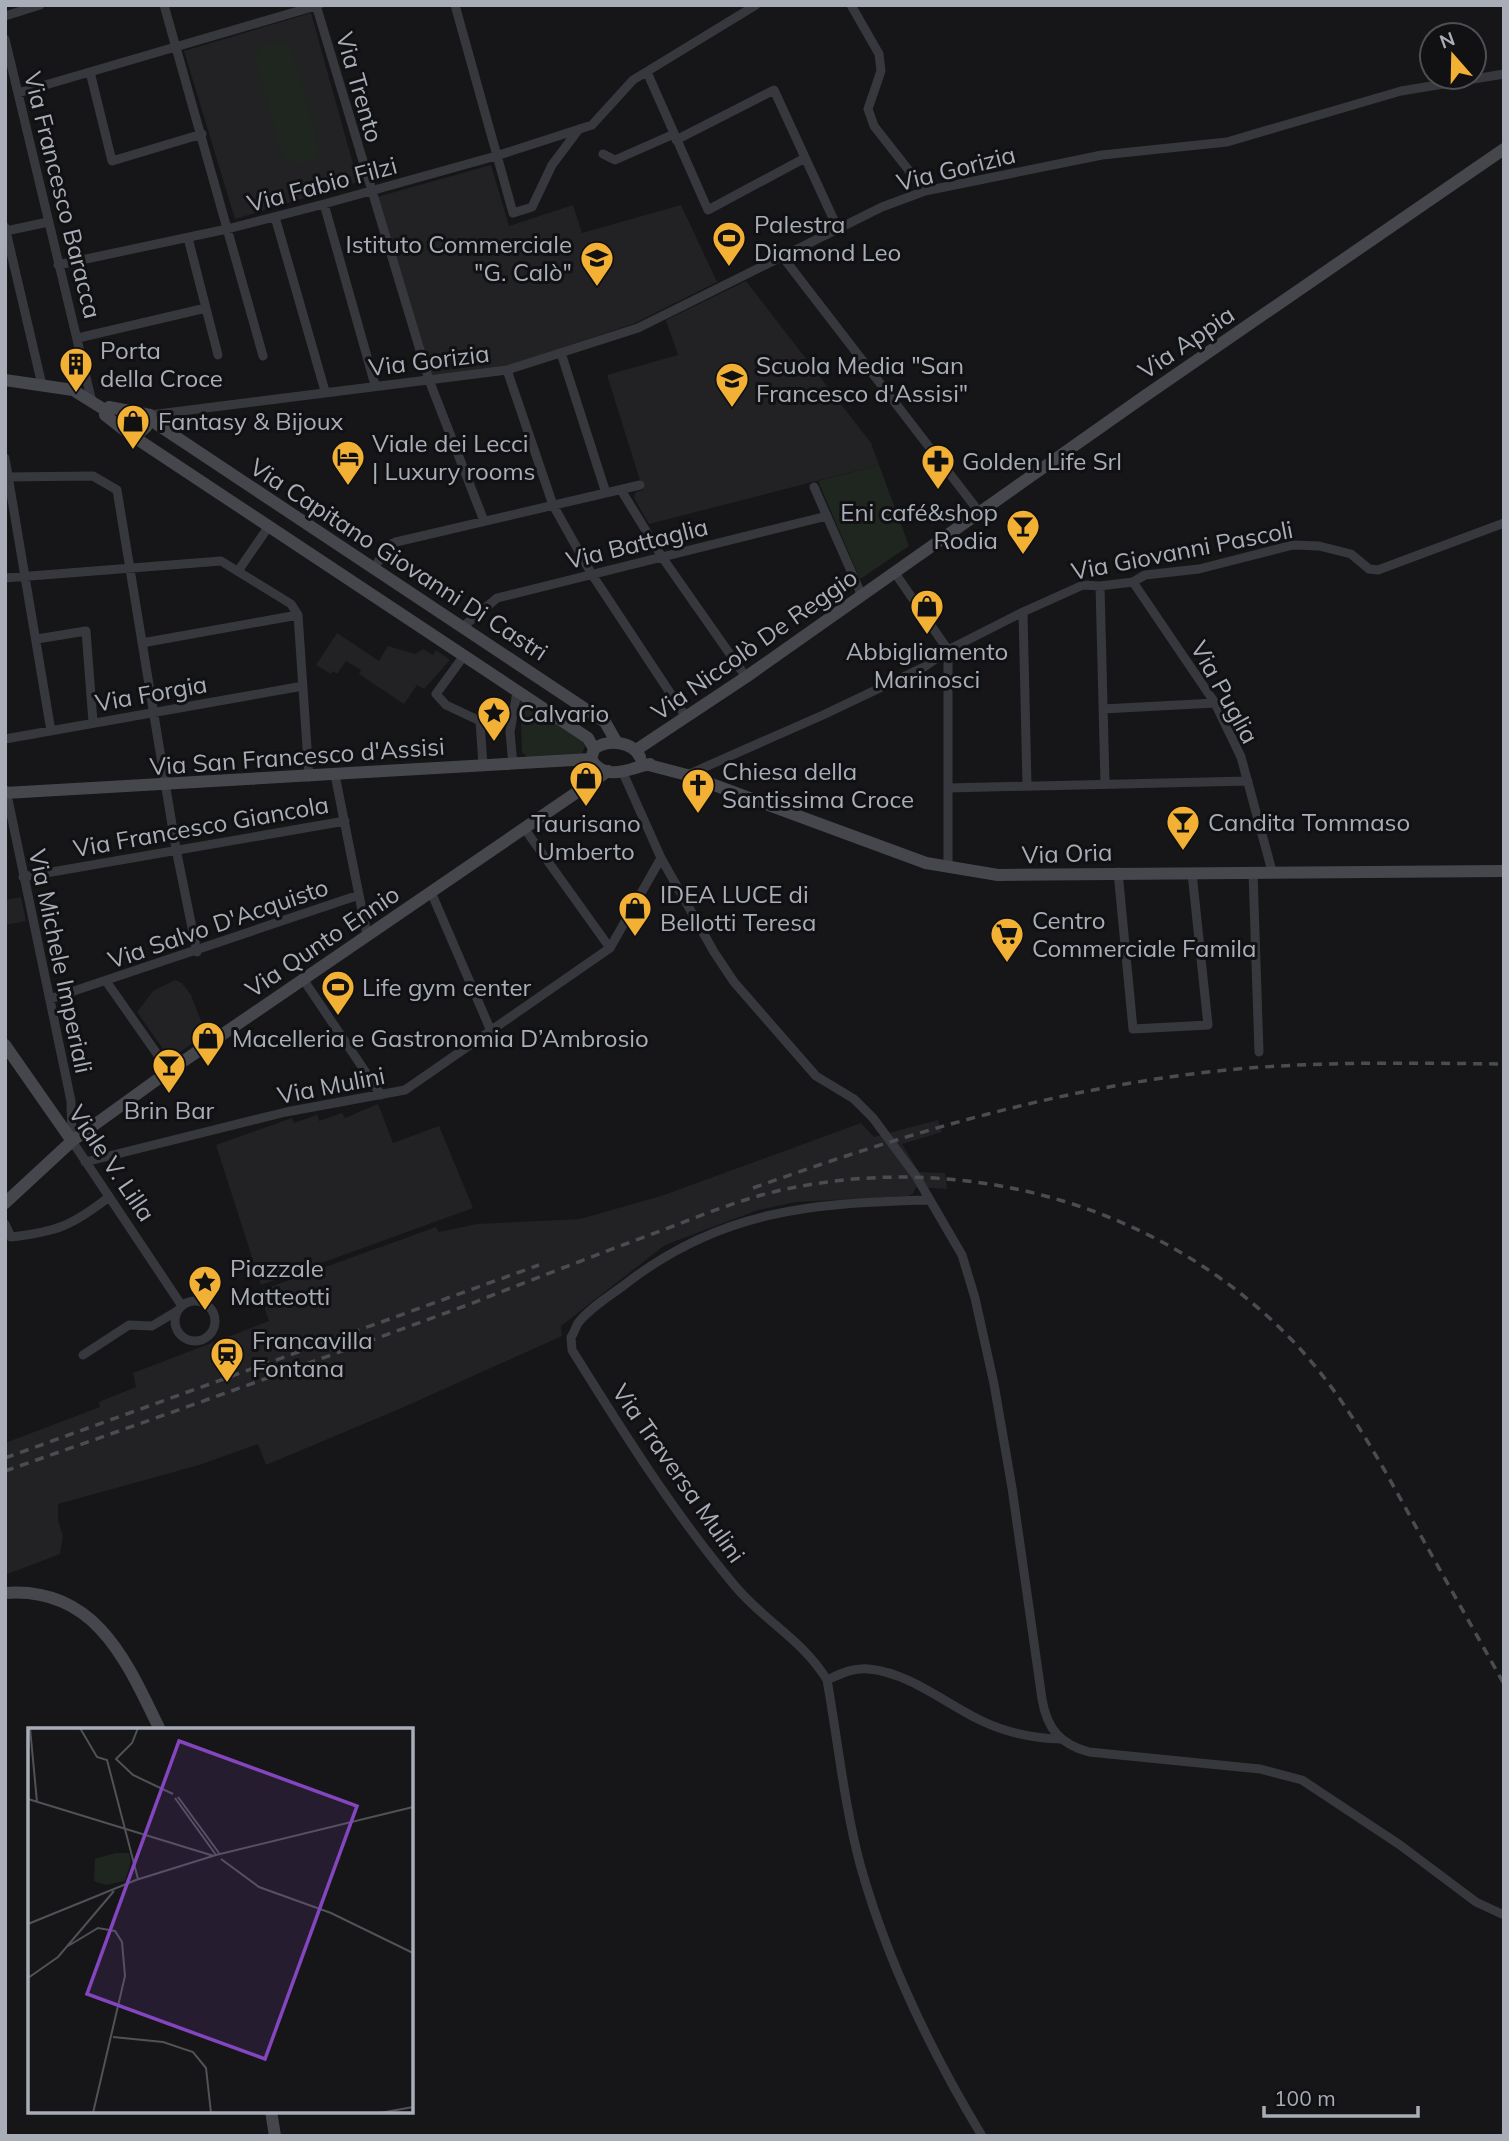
<svg xmlns="http://www.w3.org/2000/svg" width="1509" height="2141" font-family="Mulish,sans-serif">
<style>
.built{fill:#222225}
.green{fill:#1e261f}
.lines{fill:none;stroke-linecap:round;stroke-linejoin:round}
.street{stroke:#37383d;stroke-width:9}
.secondary{stroke:#45474d;stroke-width:12}
.rail{stroke:#4a4c52;stroke-width:3.5;stroke-dasharray:9 7;stroke-linecap:butt}
.labels{text-anchor:middle;dominant-baseline:central;stroke-width:6;stroke-linejoin:round;paint-order:stroke}
.street-label{font-size:24px;fill:#a8adb8;stroke:#111113}
.poi-label{font-size:24px;fill:#a8adb8;stroke:#111113;text-anchor:start}
.inset-road{fill:none;stroke:#505258;stroke-width:2}
.view{fill:#8446be;fill-opacity:0.15;stroke:#8446be;stroke-width:3.5}
.inset-edge{fill:none;stroke:#a8adb8;stroke-width:3.5}
</style>
<rect width="100%" height="100%" fill="#161618"/>
<path class="built" d="M311 13 358 182 235 219 184 51Z
M491 165 509 226 573 205 582 233 681 205 717 282 633 324 507 366 430 375 377 197Z
M746 281 871 443 879 465 649 524 634 498 636 492 643 490 607 375 678 355 666 320Z
M337 633 379 661 388 646 415 654 423 649 433 655 436 650 450 660 424 689 417 685 404 704 359 674 361 670 346 661 337 674 333 671 331 674 316 665Z
M21 897 26 921 5 925V900Z
M175 980 182 983 191 995 206 1034 170 1059 137 1012 153 991Z
M378 1104 393 1143 439 1126 473 1208 261 1285 216 1145 292 1118 294 1123 317 1115 319 1121 342 1113 345 1118Z
M938 1120 942 1132 902 1144 919 1172 945 1173 947 1189 916 1187 913 1194 908 1196 796 1202 758 1210 665 1245 561 1326 562 1336 404 1407 266 1465 258 1444 199 1465 58 1504V1521L63 1536 60 1554 5 1575V1443L100 1407 99 1402 136 1387 133 1373 269 1321 259 1291 436 1227 439 1232 477 1224 580 1219 661 1196 861 1123 874 1137Z"/>
<path class="green" d="M272 42 284 43 292 50 320 149 315 159 305 164 283 159 255 60 260 48Z
M879 465 909 546 860 579 818 481Z
M520 699 582 740 586 744 581 756 528 758 522 752Z"/>
<g class="lines">
<path class="street" d="M164 5 263 356
M316 5 429 380 484 521
M455 5 513 213 532 207 552 165 579 129
M851 5 879 54 881 71 868 109 874 126 925 191
M5 16 40 5
M5 39 92 402
M90 72 112 161 202 134
M647 72 708 210 805 158
M18 93 319 5
M676 140 774 90 838 229
M603 154 615 160 674 134
M324 204 375 385
M275 217 325 391
M5 227 42 385
M6 231 48 222
M188 238 218 355
M782 256 980 513
M58 265 227 229 324 204 496 156 592 125 633 80 756 5
M78 338 206 308
M561 353 606 493
M507 370 553 505 591 573 686 717
M150 415 507 370 638 328 882 207 925 191 1102 155 1227 142 1401 91 1504 74
M5 458 51 731
M5 477 93 476 117 490 176 849 197 952
M814 487 862 596
M621 490 662 557 746 677
M374 568 389 545 396 542 640 485
M238 571 269 526
M895 573 948 650V867
M5 578 221 561 291 604 298 615 309 777
M1133 582 1215 703 1241 757 1272 871
M1100 586 1105 783
M1023 612 1027 785
M464 626 497 598 827 516
M37 639 86 631 93 722
M142 643 298 615
M463 657 436 694 446 705 480 721 483 766
M1103 709 1215 703
M5 739 303 686
M513 765 510 732 517 692
M623 773 661 858 714 952 734 982 816 1076 854 1099 873 1118 916 1176 962 1255 975 1298 994 1384 1012 1488 1042 1699C1047 1729 1060 1744 1089 1752L1260 1769 1302 1780 1400 1845 1476 1902 1504 1915
M335 775 367 935
M687 775 823 715 924 667 948 650 1023 612 1083 585 1100 586 1133 582 1145 575 1199 569 1293 545 1319 546 1351 554 1369 569 1378 570 1504 523
M948 788 1248 781
M6 790 71 1101 72 1141 182 1306
M524 828 610 948
M1118 872 1133 1029 1208 1025 1192 873
M1253 872 1259 1052
M23 877 345 821
M431 892 491 1031
M303 979 381 1095
M106 981 169 1071
M50 999 359 895
M85 1162 286 1112 405 1090 610 948 661 858
M929 1200C811 1203 719 1210 623 1286 608 1297 590 1308 578 1323 575 1328 575 1332 571 1337L572 1350C623 1432 673 1512 735 1586 764 1621 803 1640 827 1680 838 1741 844 1804 860 1864 887 1961 930 2050 982 2136
M5 1224 11 1237C57 1232 73 1225 109 1197
M175 1321a20 20 0 1 1 40 0a20 20 0 1 1-40 0Z
M83 1355 129 1325 152 1326 177 1311
M827 1680C840 1674 854 1667 869 1669 910 1673 946 1704 982 1721 1007 1733 1033 1738 1061 1739"/>
<path class="secondary" d="M5 380 73 390 105 410
M109 407 150 415 146 427 136 435 128 433 105 415V410Z
M149 419 605 722 617 743
M128 433 588 738 594 749
M636 750 746 677 1142 398 1504 149
M640 757C632 741 608 739 594 749L591 759C605 783 631 768 650 764
M641 763 687 775 926 863 998 875 1504 871
M5 793 591 759
M5 1045 72 1141
M5 1203 72 1141 169 1071 608 771
M5 1593C96 1586 127 1662 160 1730
M271 2111 275 2136"/>
<path class="rail" d="M753 1188C907 1133 1054 1089 1217 1071 1311 1061 1408 1063 1504 1064
M5 1458 539 1265
M5 1471C160 1417 316 1361 470 1304 534 1279 598 1254 663 1230 702 1215 741 1199 782 1190 959 1151 1149 1201 1280 1328 1339 1385 1377 1456 1416 1527 1445 1579 1475 1632 1504 1684"/>
</g>
<defs>
<symbol id="stadium-pin" viewBox="-11 -11 22 30"><path d="M0 17L-7.5 6A9.5 9.5 0 1 1 7.5 6Z" fill="#f2b134" stroke="#111113"/><path d="M0-5a6.5 5 0 1 0 0 10a6.5 5 0 1 0 0-10ZM-3.5-1.8h7v3.6h-7Z" fill="#111"/></symbol>
<symbol id="school-pin" viewBox="-11 -11 22 30"><path d="M0 17L-7.5 6A9.5 9.5 0 1 1 7.5 6Z" fill="#f2b134" stroke="#111113"/><path d="M0-5L7-2L0 1L-7-2ZM-4 1L0 2.5L4 1V4Q0 6-4 4Z" fill="#111"/></symbol>
<symbol id="building-pin" viewBox="-11 -11 22 30"><path d="M0 17L-7.5 6A9.5 9.5 0 1 1 7.5 6Z" fill="#f2b134" stroke="#111113"/><path d="M-4-6H4V6H1V3H-1V6H-4ZM-2.5-4.3h1.7v1.8h-1.7ZM.8-4.3h1.7v1.8H.8ZM-2.5-1h1.7V.8h-1.7ZM.8-1h1.7V.8H.8Z" fill="#111"/></symbol>
<symbol id="shop-pin" viewBox="-11 -11 22 30"><path d="M0 17L-7.5 6A9.5 9.5 0 1 1 7.5 6Z" fill="#f2b134" stroke="#111113"/><path d="M-5-2.5h2.3a2.7 3.5 0 0 1 5.4 0H5L5.5 6h-11ZM-1.5-2.5h3a1.5 2.3 0 0 0-3 0Z" fill="#111"/></symbol>
<symbol id="hotel-pin" viewBox="-11 -11 22 30"><path d="M0 17L-7.5 6A9.5 9.5 0 1 1 7.5 6Z" fill="#f2b134" stroke="#111113"/><path d="M-6-4.5h1.5V1H6V5H4.5V3h-9V5H-6ZM-4 0a1.8 1.8 0 1 1 3.6 0ZM.5 0V-2.5h3Q6-2.5 6 0Z" fill="#111"/></symbol>
<symbol id="pharmacy-pin" viewBox="-11 -11 22 30"><path d="M0 17L-7.5 6A9.5 9.5 0 1 1 7.5 6Z" fill="#f2b134" stroke="#111113"/><path d="M-2-6h4v4h4v4h-4v4h-4v-4h-4v-4h4Z" fill="#111"/></symbol>
<symbol id="bar-pin" viewBox="-11 -11 22 30"><path d="M0 17L-7.5 6A9.5 9.5 0 1 1 7.5 6Z" fill="#f2b134" stroke="#111113"/><path d="M-6-5H6L.8 .8V4.5H3.5V6h-7V4.5H-.8V.8Z" fill="#111"/></symbol>
<symbol id="sight-pin" viewBox="-11 -11 22 30"><path d="M0 17L-7.5 6A9.5 9.5 0 1 1 7.5 6Z" fill="#f2b134" stroke="#111113"/><path d="M0-6L1.8-2.2L6-1.7L2.9 1.2L3.7 5.4L0 3.3L-3.7 5.4L-2.9 1.2L-6-1.7L-1.8-2.2Z" fill="#111"/></symbol>
<symbol id="church-pin" viewBox="-11 -11 22 30"><path d="M0 17L-7.5 6A9.5 9.5 0 1 1 7.5 6Z" fill="#f2b134" stroke="#111113"/><path d="M-1.2-6h2.4v3.5h3.3v2.4h-3.3V6h-2.4V-.1h-3.3v-2.4h3.3Z" fill="#111"/></symbol>
<symbol id="supermarket-pin" viewBox="-11 -11 22 30"><path d="M0 17L-7.5 6A9.5 9.5 0 1 1 7.5 6Z" fill="#f2b134" stroke="#111113"/><path d="M-6-5.5h2.5l.6 2H6L4.5 2H-2.5L-4.4-4H-6ZM-1.5 3.2a1.3 1.3 0 1 0 .1 0ZM3 3.2a1.3 1.3 0 1 0 .1 0Z" fill="#111"/></symbol>
<symbol id="station-pin" viewBox="-11 -11 22 30"><path d="M0 17L-7.5 6A9.5 9.5 0 1 1 7.5 6Z" fill="#f2b134" stroke="#111113"/><path d="M-3-6H3Q5-6 5-4V2Q5 4 3 4L4.5 6H3L1.5 4h-3L-3 6H-4.5L-3 4Q-5 4-5 2V-4Q-5-6-3-6ZM-3.5-4v3h7v-3ZM-3.5 1v1.5H-2V1ZM2 1v1.5H3.5V1Z" fill="#111"/></symbol>
</defs>
<g fill-rule="evenodd">
<use href="#stadium-pin" x="710" y="219" width="38" height="52"/>
<use href="#school-pin" x="578" y="239" width="38" height="52"/>
<use href="#building-pin" x="57" y="345" width="38" height="52"/>
<use href="#school-pin" x="713" y="360" width="38" height="52"/>
<use href="#shop-pin" x="114" y="402" width="38" height="52"/>
<use href="#hotel-pin" x="329" y="438" width="38" height="52"/>
<use href="#pharmacy-pin" x="919" y="442" width="38" height="52"/>
<use href="#bar-pin" x="1004" y="507" width="38" height="52"/>
<use href="#shop-pin" x="908" y="587" width="38" height="52"/>
<use href="#sight-pin" x="475" y="694" width="38" height="52"/>
<use href="#shop-pin" x="567" y="759" width="38" height="52"/>
<use href="#church-pin" x="679" y="766" width="38" height="52"/>
<use href="#bar-pin" x="1164" y="803" width="38" height="52"/>
<use href="#shop-pin" x="616" y="889" width="38" height="52"/>
<use href="#supermarket-pin" x="988" y="915" width="38" height="52"/>
<use href="#stadium-pin" x="319" y="968" width="38" height="52"/>
<use href="#shop-pin" x="189" y="1019" width="38" height="52"/>
<use href="#bar-pin" x="150" y="1046" width="38" height="52"/>
<use href="#sight-pin" x="186" y="1263" width="38" height="52"/>
<use href="#station-pin" x="208" y="1335" width="38" height="52"/>
</g>
<g class="labels">
<g class="street-label">
<text transform="translate(360 87) rotate(74)">Via Trento</text>
<text transform="translate(956 168) rotate(-14)">Via Gorizia</text>
<text transform="translate(322 184) rotate(-15)">Via Fabio Filzi</text>
<text transform="translate(63 195) rotate(76)">Via Francesco Baracca</text>
<text transform="translate(1186 342) rotate(-34)">Via Appia</text>
<text transform="translate(429 360) rotate(-7)">Via Gorizia</text>
<text transform="translate(637 543) rotate(-14)">Via Battaglia</text>
<text transform="translate(1182 550) rotate(-11)">Via Giovanni Pascoli</text>
<text transform="translate(399 559) rotate(33)">Via Capitano Giovanni Di Castri</text>
<text transform="translate(754 644) rotate(-35)">Via Niccolò De Reggio</text>
<text transform="translate(1225 692) rotate(61)">Via Puglia</text>
<text transform="translate(151 693) rotate(-10)">Via Forgia</text>
<text transform="translate(297 756) rotate(-4)">Via San Francesco d'Assisi</text>
<text transform="translate(201 826) rotate(-10)">Via Francesco Giancola</text>
<text transform="translate(1067 853) rotate(-2)">Via Oria</text>
<text transform="translate(218 923) rotate(-19)">Via Salvo D'Acquisto</text>
<text transform="translate(322 941) rotate(-34)">Via Qunto Ennio</text>
<text transform="translate(61 961) rotate(78)">Via Michele Imperiali</text>
<text transform="translate(331 1085) rotate(-11)">Via Mulini</text>
<text transform="translate(112 1163) rotate(56)">Viale V. Lilla</text>
<text transform="translate(679 1473) rotate(55)">Via Traversa Mulini</text>
</g>
<g class="poi-label">
<text x="754" y="224">Palestra<tspan x="754" dy="28">Diamond Leo</tspan></text>
<text x="572" y="244" text-anchor="end">Istituto Commerciale<tspan x="572" dy="28">"G. Calò"</tspan></text>
<text x="100" y="350">Porta<tspan x="100" dy="28">della Croce</tspan></text>
<text x="756" y="365">Scuola Media "San<tspan x="756" dy="28">Francesco d'Assisi"</tspan></text>
<text x="158" y="421">Fantasy &amp; Bijoux</text>
<text x="372" y="443">Viale dei Lecci<tspan x="372" dy="28">| Luxury rooms</tspan></text>
<text x="962" y="461">Golden Life Srl</text>
<text x="998" y="512" text-anchor="end">Eni café&amp;shop<tspan x="998" dy="28">Rodia</tspan></text>
<text x="927" y="651" text-anchor="middle">Abbigliamento<tspan x="927" dy="28">Marinosci</tspan></text>
<text x="518" y="713">Calvario</text>
<text x="722" y="771">Chiesa della<tspan x="722" dy="28">Santissima Croce</tspan></text>
<text x="1208" y="822">Candita Tommaso</text>
<text x="586" y="823" text-anchor="middle">Taurisano<tspan x="586" dy="28">Umberto</tspan></text>
<text x="660" y="894">IDEA LUCE di<tspan x="660" dy="28">Bellotti Teresa</tspan></text>
<text x="1032" y="920">Centro<tspan x="1032" dy="28">Commerciale Famila</tspan></text>
<text x="362" y="987">Life gym center</text>
<text x="232" y="1038">Macelleria e Gastronomia D’Ambrosio</text>
<text x="169" y="1110" text-anchor="middle">Brin Bar</text>
<text x="230" y="1268">Piazzale<tspan x="230" dy="28">Matteotti</tspan></text>
<text x="252" y="1340">Francavilla<tspan x="252" dy="28">Fontana</tspan></text>
</g>
</g>
<g transform="translate(28 1728)">
<rect width="385" height="385" fill="#161618"/>
<path d="M87 125H101L103 134 97 153 78 157 66 153 67 131Z" fill="#1e261f"/>
<path class="inset-road" d="M2 0 9 74M52 0 69 29 79 32 110 151M110 0 104 15 88 31 105 47 145 66M150 69 191 125M147 70 188 127M0 71 186 128M193 131 231 159 303 185 385 225M0 196 108 152 188 127 385 79M40 218 70 200 87 203 94 214 97 248 65 385M0 250 30 229 86 163M85 309 135 314 165 324 178 340 183 385M352 385 385 379"/>
<path class="view" d="M151 13 329 78 237 331 59 266Z"/>
<rect width="385" height="385" class="inset-edge"/>
</g>
<rect width="1509" height="2141" fill="none" stroke="#a8adb8" stroke-width="14"/>
<g transform="translate(1453 56) rotate(340)"><circle r="33" fill="#111113" stroke="#4d4f55" stroke-width="2"/>
<path d="M0-5L12 26L0 18L-12 26Z" fill="#f2b134"/>
<text y="-10" font-size="19" font-weight="bold" text-anchor="middle" fill="#a8adb8">N</text>
</g>
<path d="M1264 2106v10h154v-10" fill="none" stroke="#a8adb8" stroke-width="3.5"/>
<text x="1274" y="2106" font-size="21" fill="#a8adb8" stroke="#111113" stroke-width="5" paint-order="stroke">100 m</text>
</svg>
